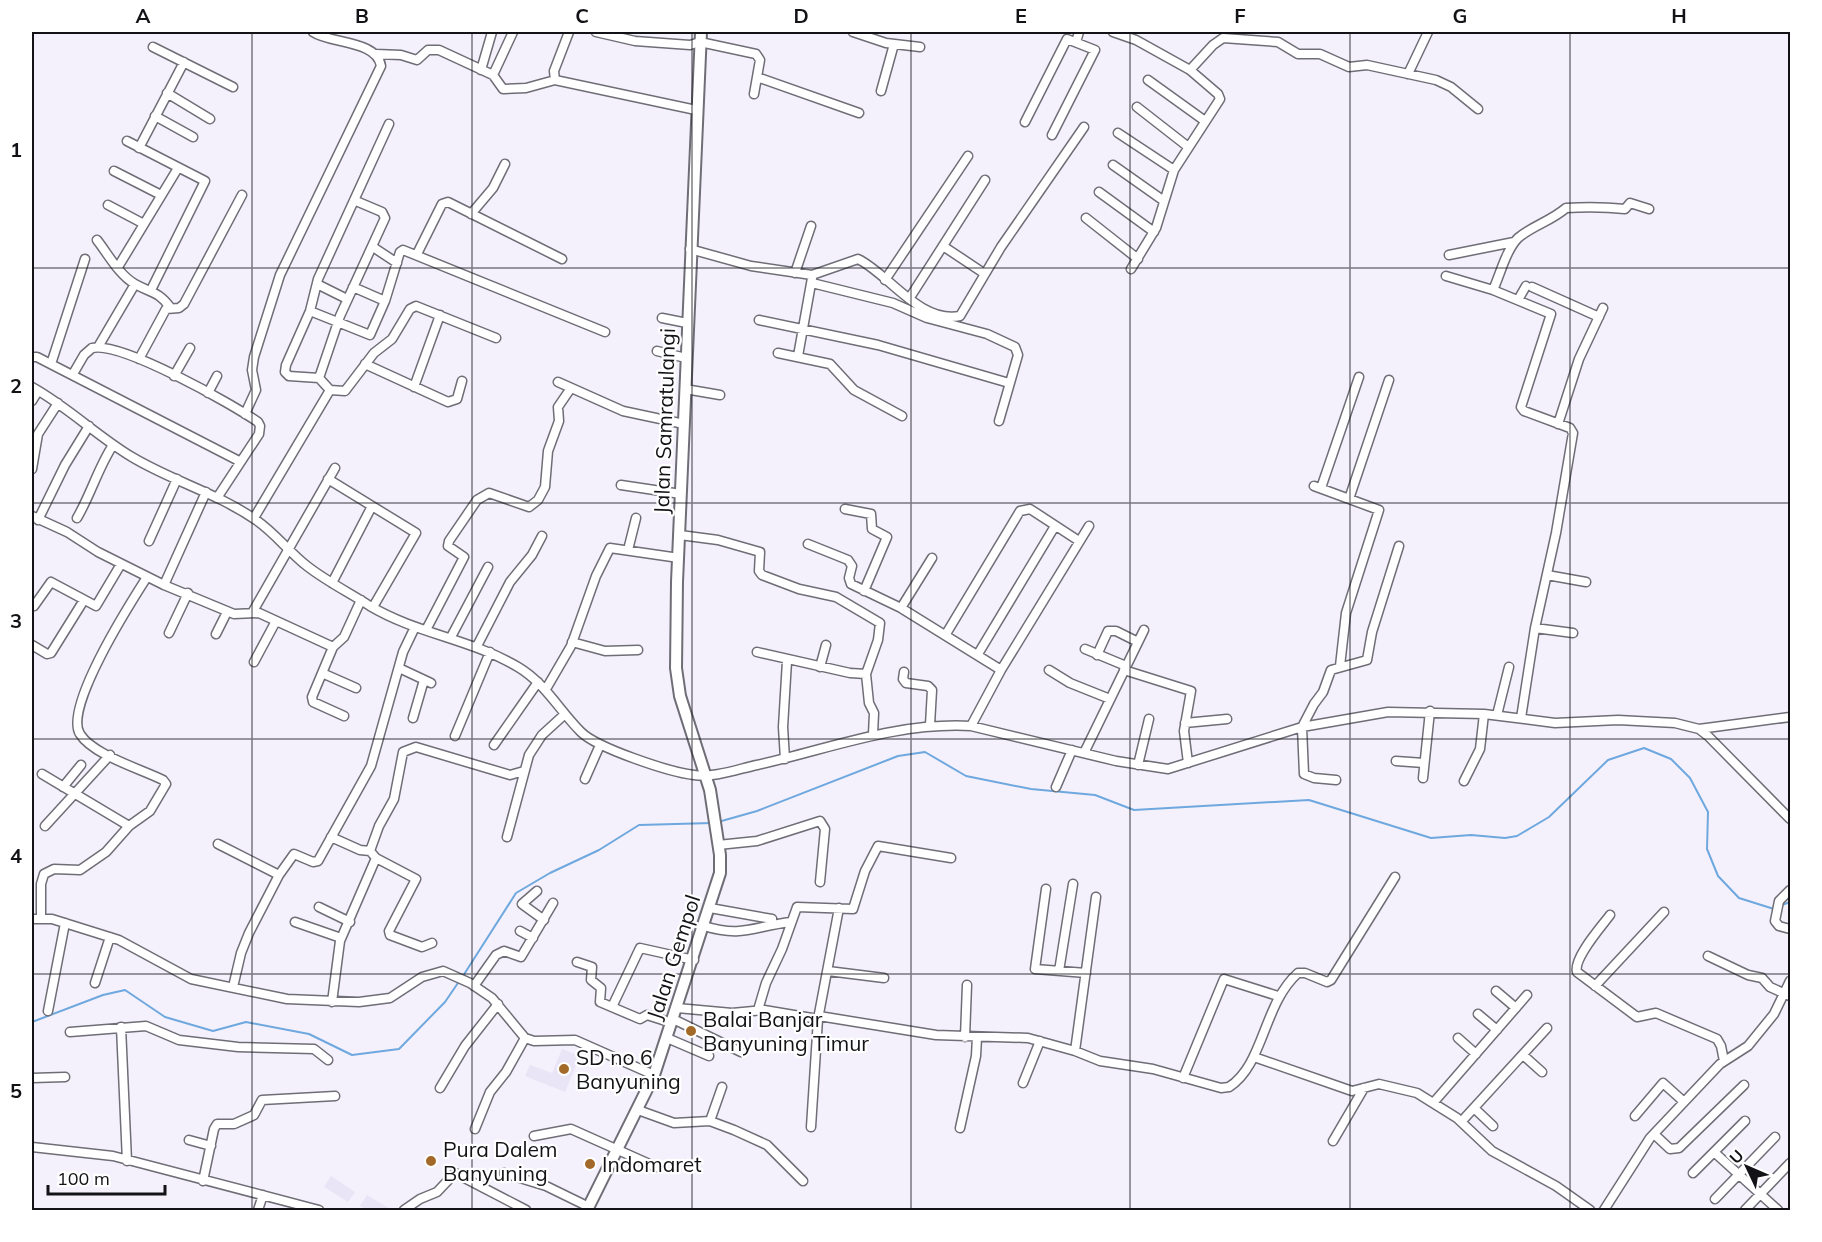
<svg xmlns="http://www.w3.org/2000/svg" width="1822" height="1242" font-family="Mulish,sans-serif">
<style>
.built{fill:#e9e4f6}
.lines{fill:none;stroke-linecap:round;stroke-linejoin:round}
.stream{stroke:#6ea8de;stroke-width:2}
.minor-casing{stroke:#6f6d76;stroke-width:11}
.major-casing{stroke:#6f6d76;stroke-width:14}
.minor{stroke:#fff;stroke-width:8}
.major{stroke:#fff;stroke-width:10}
.grid{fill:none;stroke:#131216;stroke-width:1.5;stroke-opacity:0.55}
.poi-dot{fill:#a36928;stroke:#fff;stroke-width:2}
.labels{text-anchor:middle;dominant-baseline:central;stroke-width:4.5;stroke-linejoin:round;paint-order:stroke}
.street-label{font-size:21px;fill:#131216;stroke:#fff}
.poi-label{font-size:21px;fill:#131216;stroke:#fff;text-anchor:start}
.neatline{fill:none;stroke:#131216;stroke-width:2}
.grid-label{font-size:20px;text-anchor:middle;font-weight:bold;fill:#131216}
</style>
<rect width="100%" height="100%" fill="#f4f1fc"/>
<path class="built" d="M562 1049 580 1056 565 1092 525 1076 530 1065 552 1073Z
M331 1176 355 1192 348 1202 324 1187Z
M367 1195 392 1210H368L360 1206Z"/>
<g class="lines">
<path class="stream" d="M718 822 757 811 898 756 925 752 966 776 1031 789 1095 795 1134 810 1309 800 1431 838 1471 835 1505 838 1517 836 1549 817 1608 760 1644 748 1671 759 1690 778 1708 812 1707 849 1718 876 1739 898 1774 909
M1782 905 1790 902
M463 976 516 893 550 873 599 850 639 825 712 823
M32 1022 103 995 125 990 165 1017 213 1031 246 1022 309 1034 352 1055 399 1049 445 1002 460 980"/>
<defs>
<path id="minor" d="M596 32 635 41 690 45 700 42 756 54 760 60 754 94
M853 32 886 43 920 47
M1113 32 1136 40 1190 70 1213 45 1223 38 1278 42 1298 54H1320L1349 67 1367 65 1436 80 1451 87 1478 109
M1076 42 1079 32
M153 47 233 87
M376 54 401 55 417 60 428 50H439L493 75 503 89 526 88 555 80 696 110
M481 70 492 32
M1408 74 1428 32
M493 75 513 32
M757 77 859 113
M555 80 554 71 569 32
M1148 80 1205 121
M881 91 894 44
M167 93 210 119
M1137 107 1187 146
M155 116 193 137
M1025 122 1067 39 1095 50 1052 135
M389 124 318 279 310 311 286 365 285 372 289 376 319 378 330 390 345 391 374 353 392 339 410 309 416 306 496 338
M1118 133 1174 170
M127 141 205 181 151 290
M139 148 184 62
M1113 165 1164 201
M114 171 161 195
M1099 192 1154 232
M108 205 144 224
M471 214 493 188 505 164
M1086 218 1138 259
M97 240C108 254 119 275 135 284 151 293 158 291 170 307
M943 246 985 274
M373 247 397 263
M690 249 751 266 812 275 858 259C889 274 920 324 960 316L1001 247 1084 127
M417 254 442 204 448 202 562 259
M1449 255 1514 242
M118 267 178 168
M1131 269 1156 228 1174 170 1220 99 1218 94 1190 70
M795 273 811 226
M1446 276 1493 290 1551 314 1521 407 1524 411 1570 428 1573 433 1556 533 1535 628 1521 718
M885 280 968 156
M812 283 893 303 927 318 987 334 1015 347 1018 355 999 421
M317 284 347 299
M353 287 385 301
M1532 287 1599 317
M1493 290C1500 275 1506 250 1518 238 1532 226 1551 221 1566 208 1586 207 1605 207 1625 209L1630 203 1649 209
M909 299 985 180
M1518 300 1526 286
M310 311 370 335 385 301 400 252 403 250 605 332
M662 318 687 323
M759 320 878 345 1009 383
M98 347 135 284
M657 351 686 358
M778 353 830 364 854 390 902 416
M798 356 812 278
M32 357H37L239 461
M139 359 166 309 179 308 184 304 242 195
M51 364 85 259
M365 364 448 402 457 399 462 381
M73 374 84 355 92 348C121 341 232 404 258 422L260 426 259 434 217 498
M174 376 190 348
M319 378 340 316 385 218 382 212 356 201
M558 382 623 411 684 424
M32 387C68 407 97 436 132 457 172 481 217 493 256 520 275 533 289 552 307 566 326 581 350 593 370 606 417 634 471 639 518 667 545 683 559 710 581 732 597 748 669 772 694 775 714 778 738 769 757 765 829 749 896 722 971 726L1116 761 1168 769 1302 727 1388 712 1484 714 1555 723 1618 720 1675 723 1699 729 1708 736 1790 819
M414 387 440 315
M685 389 720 395
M208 393 217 376
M32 401 38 391
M245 414 256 390 252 370 254 357 280 275 381 66C377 40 330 44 313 32
M1558 424 1579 359 1603 308
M32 469 38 434 58 403
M328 479 416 533 373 607
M621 485 681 494
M1314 486 1379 510 1346 613 1340 666
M1321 488 1359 377
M1349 499 1389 380
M845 509 871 514 872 529 887 537 864 591
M32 516 67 532 98 552 164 585 234 614 259 613 333 647
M77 518C91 494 98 468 113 445
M254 518 330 390
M38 520 65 465 89 426
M680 535 718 540 760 552 759 571 762 575 799 589 836 597 880 623 878 640 866 674 869 703 874 713 873 734
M149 541 177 479
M808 544 848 560 852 566 849 578 851 584 901 608 1001 670
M628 550 636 518
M1547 575 1586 582
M332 583 372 506
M164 585 206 492
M34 606 51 582 96 606 121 564
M901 608 932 558
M252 613 335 468
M1535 628 1573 633
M426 630 464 557 448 546 449 541 477 500 489 493 529 507 538 500 545 487 548 451 559 421 558 407 571 388
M169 633 188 593
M216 634 227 612
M946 634 1020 511 1030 509 1079 541
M451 637 488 567
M572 642 605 651 638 650
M32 645 47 654 51 653 84 600
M477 646 510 582 532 555 542 536
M1085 649 1126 666
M757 652 850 673 866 674
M978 654 1055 526
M1097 655 1108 631H1116L1138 642
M254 662 276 621
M820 667 826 645
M399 668 431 683
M1049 670 1070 683 1110 699
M1124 670 1191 691 1184 731 1188 763
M904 672 903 679 906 683 928 686 932 690 930 725
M322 673 356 688
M546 689 571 646 596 576 610 548 679 558
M1497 715 1509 667
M344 716 313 702 312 697 333 647 344 637 361 600
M413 718 424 680
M1185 723 1227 719
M971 726 1001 670 1089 526
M1699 729 1790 717
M455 736 490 652
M494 745 538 682
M1084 753 1144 630
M785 759 783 727 787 661
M1396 761 1424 763
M1138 765 1149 719
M42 774 129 826
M1423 778 1430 711
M585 779 600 745
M1336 780 1314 778 1304 774 1302 727 1314 704 1323 692 1331 670 1367 660 1372 632 1399 546
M1464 781 1480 749 1484 714
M63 787 81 765
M1056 787 1072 750
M45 826 110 755
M331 837 360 850 370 851
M507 837 529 755 542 735 565 714
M218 844 279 875
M718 845 757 841 820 821 825 829 820 882
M1046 889 1035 969 1086 973
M1790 890 1779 901 1775 921 1779 926 1790 929
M537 891 522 904 544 920
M319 907 350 922
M710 908 772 919
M1610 915C1602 926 1573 958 1577 972L1637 1017 1656 1013 1717 1039 1721 1046 1724 1061
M32 919H52L119 940 191 979 287 999 359 1002 390 998 422 977 443 971 470 983 492 998 525 1038 534 1041 575 1040 654 1075
M41 919V884L44 874 54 869 80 870 106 852 129 826 150 811 166 784 163 780C141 769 93 755 80 734 63 708 131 602 147 577
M295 922 341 938
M704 926C743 938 754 926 791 922
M520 931 533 938
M432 943 422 947 390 935 389 931 416 879 376 858 370 851 379 826 394 799 403 752 416 747 510 775 524 771
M1708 956 1748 975 1762 978 1770 987 1790 996
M577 962 592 967 591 980 601 988 600 1002 640 1019 647 1015 672 1023
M828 971 884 978
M1059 971 1073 884
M95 983 110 937
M474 986 496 955 504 951 521 957 553 903
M1595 986 1664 912
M233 987 241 953 249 933 279 875 294 854 313 862 318 861 371 766 403 652 415 627
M1496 991 1516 1008
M332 1002 340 941 376 858
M612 1007 640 948 694 960
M677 1008 732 1013 764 1010 818 1019
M758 1010 766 983 782 949 797 907 853 909 865 871 878 846 951 858
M48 1011 65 923
M1478 1014 1497 1030
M819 1016 936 1035 1028 1038 1075 1051 1100 1061 1153 1069 1221 1088 1229 1087C1264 1065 1263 1004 1298 973H1305L1327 982 1331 980 1395 877
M673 1019 741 1052
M121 1027 127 1161
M70 1032 146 1026 179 1040 238 1047 314 1049 328 1060
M965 1037 967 985
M667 1038 709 1056
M1458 1038 1476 1054
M1075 1051 1096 897
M1523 1055 1542 1072
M1254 1057 1352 1091 1379 1084 1417 1093 1457 1118 1492 1151 1556 1186 1590 1210
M32 1078 65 1077
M1183 1078 1224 979 1278 996
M1023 1083 1040 1041
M440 1088 465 1046 498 1004
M1434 1102 1527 995
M1474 1108 1493 1126
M638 1110 674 1123 710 1121 734 1130 767 1145 803 1181
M1635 1116 1663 1083 1683 1101
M710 1121 722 1087
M1461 1122 1547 1028
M811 1127 818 1019 839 908
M960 1128 976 1056 977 1037
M475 1129 490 1092 506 1072 525 1038
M1654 1134 1670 1149 1679 1148 1744 1085
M534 1136 571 1129 656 1167
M189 1140 211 1146
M1333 1141 1364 1088
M32 1147 113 1156 319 1210
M1714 1152 1778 1210
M504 1173 546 1186 589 1207
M1693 1173 1745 1121
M203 1181 214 1129 217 1124H234L254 1115 262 1100 335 1096
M1715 1199 1775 1137
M258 1210 263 1195
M404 1210 420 1199 437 1192 455 1173 526 1210
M1604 1210 1650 1138 1720 1064 1748 1046 1774 1014 1790 981
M1745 1210 1790 1163"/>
<path id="major" d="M587 1210 654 1075 720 873V855L710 790 680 696 676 668 677 582 701 32"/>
</defs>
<use href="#minor" class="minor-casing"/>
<use href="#major" class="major-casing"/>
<use href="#minor" class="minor"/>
<use href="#major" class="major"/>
</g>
<path class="grid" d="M252 32V1210M472 32V1210M692 32V1210M911 32V1210M1130 32V1210M1350 32V1210M1570 32V1210M32 268H1790M32 503H1790M32 739H1790M32 974H1790"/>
<g class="poi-dot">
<circle cx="691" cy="1031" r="6"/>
<circle cx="564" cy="1069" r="6"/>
<circle cx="431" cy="1161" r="6"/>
<circle cx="590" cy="1164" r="6"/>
</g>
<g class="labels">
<g class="street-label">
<text transform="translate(664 421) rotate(-88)">Jalan Samratulangi</text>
<text transform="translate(673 957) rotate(-72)">Jalan Gempol</text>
</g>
<g class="poi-label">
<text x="703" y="1019">Balai Banjar<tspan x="703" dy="24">Banyuning Timur</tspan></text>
<text x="576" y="1057">SD no 6<tspan x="576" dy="24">Banyuning</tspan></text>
<text x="443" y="1149">Pura Dalem<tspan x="443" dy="24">Banyuning</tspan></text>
<text x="602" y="1164">Indomaret</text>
</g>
</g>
<rect width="1822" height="1242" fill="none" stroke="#ffffff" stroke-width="66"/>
<g transform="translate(1747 1167) rotate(314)" stroke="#ffffff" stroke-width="4.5" paint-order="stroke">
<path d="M0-4.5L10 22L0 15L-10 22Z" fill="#131216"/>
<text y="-9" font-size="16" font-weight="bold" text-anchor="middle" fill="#131216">U</text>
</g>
<path d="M48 1185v9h117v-9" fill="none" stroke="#131216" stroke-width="3"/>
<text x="57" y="1185" font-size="18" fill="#131216" stroke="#ffffff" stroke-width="4.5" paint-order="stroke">100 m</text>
<rect x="33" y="33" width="1756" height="1176" class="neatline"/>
<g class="grid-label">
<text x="143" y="23">A</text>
<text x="362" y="23">B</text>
<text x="582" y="23">C</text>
<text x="801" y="23">D</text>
<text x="1021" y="23">E</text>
<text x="1240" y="23">F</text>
<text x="1460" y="23">G</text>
<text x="1679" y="23">H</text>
<text x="16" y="157">1</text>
<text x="16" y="393">2</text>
<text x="16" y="628">3</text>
<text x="16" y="863">4</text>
<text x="16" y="1098">5</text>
</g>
</svg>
